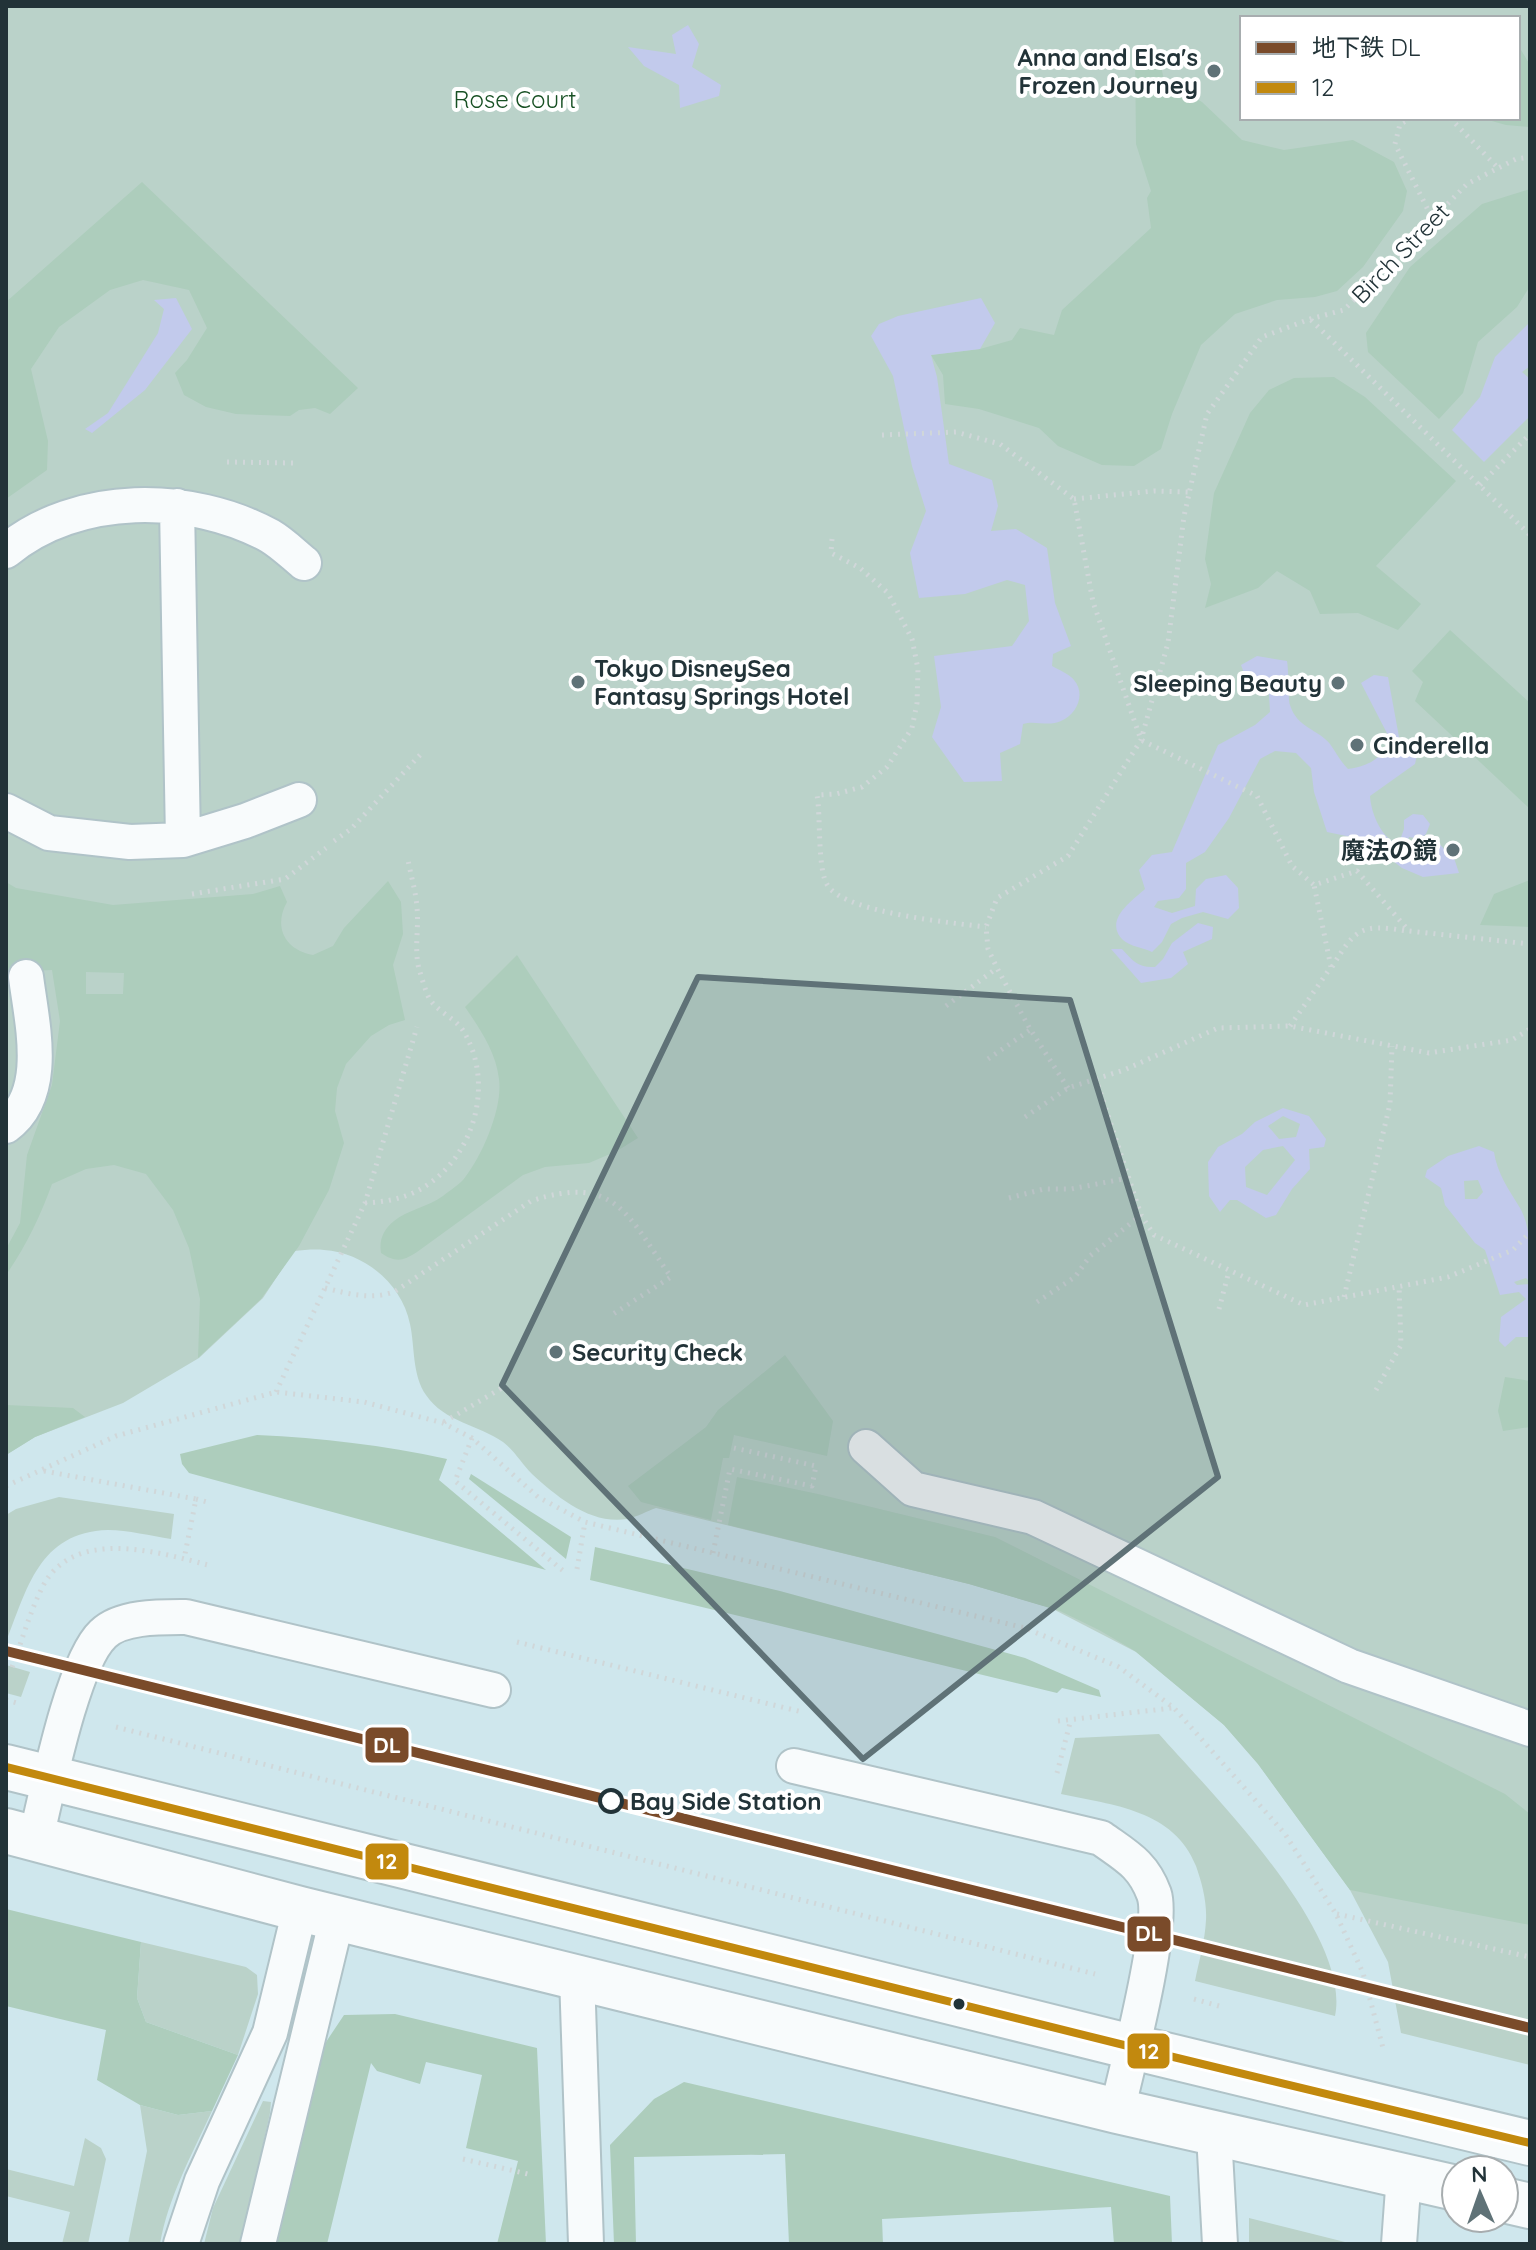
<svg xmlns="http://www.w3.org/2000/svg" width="1536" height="2250" font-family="Quicksand,'Noto Sans JP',sans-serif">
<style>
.green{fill:#bad2c9;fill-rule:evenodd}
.forest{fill:#adcdbc;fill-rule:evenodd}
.water{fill:#c2caec;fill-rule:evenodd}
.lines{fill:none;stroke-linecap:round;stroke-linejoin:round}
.service-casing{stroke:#b0c3c8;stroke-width:38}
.tertiary-casing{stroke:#b0c3c8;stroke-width:48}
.path{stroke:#d0d7d9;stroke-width:5;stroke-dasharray:2 6;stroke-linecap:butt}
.service{stroke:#f8fbfc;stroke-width:34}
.tertiary{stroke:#f8fbfc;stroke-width:44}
.bus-1-casing{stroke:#fff;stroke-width:14}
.bus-1{stroke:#c2890e;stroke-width:8}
.metro-1-casing{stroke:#fff;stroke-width:16}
.metro-1{stroke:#7a4b2a;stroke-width:10}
.marked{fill:#5f7277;fill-opacity:0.2;stroke:#5f7277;stroke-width:6;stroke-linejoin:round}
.poi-dot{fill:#5f7277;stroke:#fff;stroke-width:3}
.stop-dot{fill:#fff;stroke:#223338;stroke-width:4}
.bus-dot{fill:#223338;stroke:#fff;stroke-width:3}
.labels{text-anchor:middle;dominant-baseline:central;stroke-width:8;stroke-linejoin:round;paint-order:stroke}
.poi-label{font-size:24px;font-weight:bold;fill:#223338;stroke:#fff;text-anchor:end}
.park-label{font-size:24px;fill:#175023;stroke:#fff}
.street-label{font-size:24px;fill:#223338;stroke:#fff}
.stop-label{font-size:24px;font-weight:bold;fill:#223338;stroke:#fff;text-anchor:start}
.line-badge{stroke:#fff;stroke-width:3}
.badge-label{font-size:22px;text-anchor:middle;font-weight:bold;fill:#fff}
</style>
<rect width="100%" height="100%" fill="#cfe7ed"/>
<path class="green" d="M6 6H1530V2065L1401 2033 1388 1962 1350 1890 1258 1764 1224 1725 1136 1652 1051 1608 969 1584 656 1508C647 1511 637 1517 627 1519 591 1525 557 1497 532 1474 522 1464 514 1450 503 1442 479 1425 444 1422 426 1395 412 1375 415 1347 410 1324 402 1284 365 1253 324 1250 315 1249 304 1250 294 1251L263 1298 199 1358 123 1403 35 1437 6 1455ZM1242 18H1518V118H1242Z
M59 1497 174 1514 171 1539C151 1536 128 1530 108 1530 39 1532 27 1589 6 1642V1515L16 1509Z
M6 1665 30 1672 21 1697 6 1693Z
M1159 1734C1212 1794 1352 1933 1335 2016L1195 1981C1199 1961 1205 1941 1206 1920 1207 1902 1202 1883 1196 1866 1174 1810 1113 1805 1061 1794L1075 1738Z
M141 1942 246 1967 257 1975 258 1994 238 2055 146 2022 137 1998Z
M263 2101 271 2102 270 2113 241 2244H204L213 2208Z
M140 2105 178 2115 212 2111C192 2154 168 2198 160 2244H128L147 2151Z
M85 2138 101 2148 106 2159 88 2244H62L70 2212 6 2196V2169L74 2186Z
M1249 2218 1353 2244H1249Z"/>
<path class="forest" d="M1518 45 1530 65V127L1506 125 1481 118H1518Z
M1135 50 1159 57 1164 80 1202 102 1242 140 1284 150 1353 140 1394 162 1407 191 1403 211 1363 267 1337 291 1315 297 1277 300 1235 314 1201 345 1172 414 1161 449 1134 466 1102 465 1058 446 1039 428 979 409 945 404 943 375 931 355 980 349 1012 340 1020 328 1054 335 1062 310 1151 228 1147 198 1151 191 1136 144Z
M142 182 358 388 330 414 315 408 299 410 290 416 236 414 206 407 184 395 175 373 187 360 207 328 189 290 143 280 110 290 59 327 31 369 48 441 47 470 6 499V302Z
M1530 189V286L1517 307 1478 342 1463 393 1439 419 1368 352 1366 333 1410 267 1482 204Z
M1334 377 1365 397 1456 481 1376 566 1421 604 1398 630 1358 613 1320 614 1310 591 1277 571 1258 588 1205 608 1211 584 1205 559 1214 493 1250 413 1269 390 1294 378Z
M1450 630 1530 703V809L1415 701 1423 682 1412 671Z
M1530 880V927L1480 925 1494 894Z
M388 881 401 902 403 934 393 965 405 1020 389 1025 371 1036 346 1064 337 1088 335 1111 344 1143 329 1190 299 1246 261 1299 198 1358 200 1299 189 1248 173 1210 146 1174 114 1165 86 1169 52 1184C40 1217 26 1246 6 1275V1249L20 1223 27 1155 52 1085 60 1021 52 970 6 972V882L16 888 113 905 253 894 280 886 287 902C273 927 285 950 313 955L333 946 344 928ZM86 972 124 973 123 994H86Z
M517 955 638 1138 617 1151 589 1163 545 1167 523 1175 417 1252C403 1261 396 1263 381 1253 379 1240 383 1230 394 1221 407 1210 428 1207 443 1196 450 1190 461 1184 466 1176 483 1154 503 1107 499 1079 496 1052 480 1029 465 1007Z
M785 1355 833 1421 827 1456 734 1435 729 1458H723L711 1520 641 1502 628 1486 706 1427 718 1410Z
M1505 1377 1530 1381V1427L1503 1431 1498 1411Z
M6 1405 73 1408 85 1417 35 1437 6 1455Z
M257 1435C323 1438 382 1445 447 1459L439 1480 546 1570 189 1473 182 1464 180 1454Z
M471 1474 571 1537 566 1559 469 1479Z
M737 1477 818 1494 995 1537 1505 1794 1530 1814V1925L1350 1890 1258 1764 1224 1725 1135 1651 1099 1630 1060 1611 969 1584 728 1525Z
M595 1547 780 1591 1025 1658 1099 1690 1101 1697 1062 1688 1057 1693 590 1580Z
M6 1909 141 1942 137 1998 146 2022 238 2055 212 2111 178 2115 140 2105 97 2080 106 2030 6 2006Z
M395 2014 537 2048 546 2244H497L518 2161 466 2148 482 2075 426 2062 420 2084 377 2071 371 2063 327 2244H277L324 2045 344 2015Z
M684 2082 1170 2196 1172 2244H1114L1111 2207 882 2219 883 2244H789L785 2154 634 2157 636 2244H614L610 2145 654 2099Z"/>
<path class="water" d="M688 25 699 44 692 67 721 85 719 96 680 108 679 85 644 66 628 47 676 54 672 35Z
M176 298 192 329 145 390 92 433 85 429 108 413 158 333 164 309 154 300Z
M981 298 995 323 980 349 931 355 937 377 949 464 992 480 998 506 991 531 1016 529 1047 548 1055 603 1071 646 1053 654 1052 666C1059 670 1069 674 1074 680 1086 694 1077 714 1061 721 1048 727 1035 720 1023 724L1020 744 1000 753 1002 781 964 782 932 737 941 707 934 656 1012 646 1029 621 1025 585 1007 580 965 594 919 598 910 553 926 511 912 466 893 376 871 336 879 324 898 316Z
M1530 322V366L1522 372 1530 379V416L1484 462 1452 430 1480 397 1495 357Z
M1257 656 1287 661C1289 672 1288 699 1290 705 1297 728 1318 729 1330 744 1336 752 1340 761 1348 769 1367 767 1382 758 1391 741L1361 683 1374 675 1388 677 1399 737 1417 755 1415 764 1370 796C1371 812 1380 835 1395 843L1400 840 1404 829V820L1413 814 1423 815 1430 824 1426 834 1420 839 1409 837 1407 846 1401 852 1405 854 1412 847 1434 838 1446 851 1452 852 1459 873 1423 877 1402 868 1366 840 1327 832 1314 792 1311 768 1296 753 1275 751 1260 759 1229 818 1205 852 1186 863V889L1179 898 1158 901 1154 907 1172 913 1195 906 1196 889 1206 879 1226 875 1238 888 1239 908 1228 919 1203 912 1182 918 1171 924 1162 942 1152 952C1144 948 1129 946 1123 940 1103 920 1132 901 1145 889L1139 870 1152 855 1172 852 1218 745 1255 725 1270 712 1269 694 1246 678 1241 665Z
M1198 923 1213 927 1212 939 1183 952 1188 964 1171 978 1141 983 1111 949H1122C1133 961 1138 968 1155 967L1163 959 1172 943Z
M1283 1108 1309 1116 1326 1139 1324 1147 1309 1149 1310 1169 1292 1189 1276 1215 1266 1218 1237 1200H1230L1220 1212 1209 1196 1208 1162 1218 1147 1242 1134 1255 1122ZM1283 1116 1300 1124 1296 1137 1279 1139 1268 1126ZM1283 1146 1295 1160 1267 1195 1246 1187 1245 1167 1263 1150Z
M1479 1146 1494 1152C1497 1173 1509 1190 1520 1208 1532 1229 1530 1259 1530 1282L1526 1278 1514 1282 1517 1285 1530 1284V1316L1528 1318 1530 1337H1516L1505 1347 1499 1341 1501 1317 1526 1299 1519 1292 1500 1295 1485 1250 1475 1243 1445 1205 1441 1188 1425 1177 1427 1170 1448 1156ZM1478 1180 1483 1192 1477 1199H1465L1464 1181Z"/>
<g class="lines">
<defs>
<path id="service" d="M177 506 183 840
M6 551C77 492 191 493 270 536 282 543 293 554 304 563
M6 811 49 833 130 842 183 840 245 821 299 800
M6 1126C50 1094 32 1024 26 977
M866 1447 913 1489 1033 1517 1349 1666 1530 1729
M794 1766 1101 1838C1126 1856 1143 1864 1154 1894 1165 1925 1126 2072 1117 2111
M36 1838C47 1793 72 1663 103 1634 121 1616 162 1617 186 1617L493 1690
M577 1976 586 2244
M1214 2134 1220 2244
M181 2244 202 2181 270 2033 300 1909
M258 2244 337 1918
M1399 2244 1404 2175"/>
<path id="tertiary" d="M6 1767 1132 2047 1530 2143
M6 1831 300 1909 1117 2111 1456 2188
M1504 2200 1530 2206"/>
</defs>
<use href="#service" class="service-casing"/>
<use href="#tertiary" class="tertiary-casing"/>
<path class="path" d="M1412 118 1400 124 1395 144 1433 220
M1450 118 1498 168
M1311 320 1530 535
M882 435 956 432 1000 444 1074 499 1093 602 1141 740 1257 796 1292 866 1314 885 1357 871 1409 931 1530 944
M227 462 293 463
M1480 485 1530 434
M1074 499 1154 491 1190 492
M832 539 831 553 860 568 888 593 912 639 918 669 917 703 912 728 887 767 862 787 836 794 817 795C821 816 817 871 828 886 846 913 954 923 986 927
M334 841 351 829 420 755
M192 894 285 879 326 848
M1332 967C1355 929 1361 923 1406 931
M946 1006 997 968
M1290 1026 1331 967 1314 885
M988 1059 1030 1030
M1096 1079 1124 1070 1218 1028 1290 1026 1429 1053 1512 1040 1530 1029
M1068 1088 1030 1029 997 968 988 949 986 927 997 898 1068 856 1141 740 1168 643 1184 516 1207 414 1262 337 1310 319 1344 310 1467 184 1516 159 1530 157
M1025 1117 1068 1088 1096 1079 1141 1215 1154 1235 1304 1305 1448 1277 1513 1250 1530 1232
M1009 1198 1044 1189H1071L1128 1178
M365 1203C382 1202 397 1200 413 1193 471 1166 497 1088 464 1032 456 1018 437 1012 429 998 425 990 422 978 419 969 414 950 419 928 417 908 416 892 411 876 408 860
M325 1288C350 1294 369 1300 394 1292L531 1201C616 1173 628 1216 671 1277L610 1316
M1344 1297 1390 1104 1392 1046
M1037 1302 1075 1277 1090 1256 1141 1215
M1219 1309 1229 1271
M1376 1390 1401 1345 1399 1286
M276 1392 365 1203 417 1027
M444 1422 502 1388
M472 1438 455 1481 567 1574
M44 1471 196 1499 184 1559
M6 1486 116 1436 276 1392 364 1402 443 1423 472 1438 538 1497 585 1522 1025 1628 1119 1667 1174 1708 1285 1834 1336 1914 1363 1973 1383 2048
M196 1499 211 1503
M713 1553 730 1469 812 1486 816 1466 734 1448
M577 1569 585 1522
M517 1642 802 1712
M12 1667C22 1641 30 1611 43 1586 74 1527 158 1552 208 1565
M6 1700 17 1703
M1058 1721 1172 1708
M116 1727 1095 1974
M1057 1773 1071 1719
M1337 1914 1530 1957
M1194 1999 1219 2006
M463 2159 532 2175"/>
<use href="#service" class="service"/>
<use href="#tertiary" class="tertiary"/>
<defs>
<path id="bus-1" d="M6 1767 1132 2047 1530 2143"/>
</defs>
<use href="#bus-1" class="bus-1-casing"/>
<use href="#bus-1" class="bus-1"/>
<defs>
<path id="metro-1" d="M6 1651 1530 2028"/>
</defs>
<use href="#metro-1" class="metro-1-casing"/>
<use href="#metro-1" class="metro-1"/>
</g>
<path class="marked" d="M698 977 1070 1000 1218 1477 863 1759 502 1385Z"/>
<g class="poi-dot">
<circle cx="1214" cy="71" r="8"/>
<circle cx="578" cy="682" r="8"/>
<circle cx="1338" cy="683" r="8"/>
<circle cx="1357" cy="745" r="8"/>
<circle cx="1453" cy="850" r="8"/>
<circle cx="556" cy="1352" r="8"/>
</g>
<circle class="stop-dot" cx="611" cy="1801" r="11"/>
<circle class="bus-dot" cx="959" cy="2004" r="7"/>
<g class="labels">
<g class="poi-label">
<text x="1198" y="57">Anna and Elsa's<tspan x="1198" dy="28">Frozen Journey</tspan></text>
<text x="594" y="668" text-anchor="start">Tokyo DisneySea<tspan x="594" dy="28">Fantasy Springs Hotel</tspan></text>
<text x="1322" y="683">Sleeping Beauty</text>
<text x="1373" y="745" text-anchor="start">Cinderella</text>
<text x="1437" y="850">魔法の鏡</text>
<text x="572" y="1352" text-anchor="start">Security Check</text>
</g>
<g class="park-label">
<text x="515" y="99">Rose Court</text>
</g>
<g class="street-label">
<text transform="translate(1400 253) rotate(-46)">Birch Street</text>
</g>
<g class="stop-label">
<text x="630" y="1801">Bay Side Station</text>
</g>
</g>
<g class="line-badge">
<rect x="364" y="1726" width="46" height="38" rx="8" fill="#7a4b2a"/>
<rect x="364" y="1842" width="46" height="39" rx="8" fill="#c2890e"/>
<rect x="1126" y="1915" width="46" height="38" rx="8" fill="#7a4b2a"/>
<rect x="1126" y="2032" width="45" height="38" rx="8" fill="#c2890e"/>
</g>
<g class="badge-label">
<text x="387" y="1753">DL</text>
<text x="387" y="1869">12</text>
<text x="1149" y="1941">DL</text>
<text x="1149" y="2059">12</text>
</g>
<rect width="1536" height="2250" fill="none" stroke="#223338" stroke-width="16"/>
<rect x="1240" y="16" width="280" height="104" fill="#ffffff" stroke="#a7adaf" stroke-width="2"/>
<rect x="1256" y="42" width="40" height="12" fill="#7a4b2a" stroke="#a7adaf" stroke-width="2"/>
<text x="1312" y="56" font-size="24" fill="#223338">地下鉄 DL</text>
<rect x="1256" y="82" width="40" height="12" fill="#c2890e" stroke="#a7adaf" stroke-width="2"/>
<text x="1312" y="96" font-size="24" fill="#223338">12</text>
<g transform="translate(1480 2194) rotate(358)"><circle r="38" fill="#ffffff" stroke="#a7adaf" stroke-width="2"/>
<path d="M0-6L14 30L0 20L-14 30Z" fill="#5f7277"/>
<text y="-12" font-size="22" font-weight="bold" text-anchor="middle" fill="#223338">N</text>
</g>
</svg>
